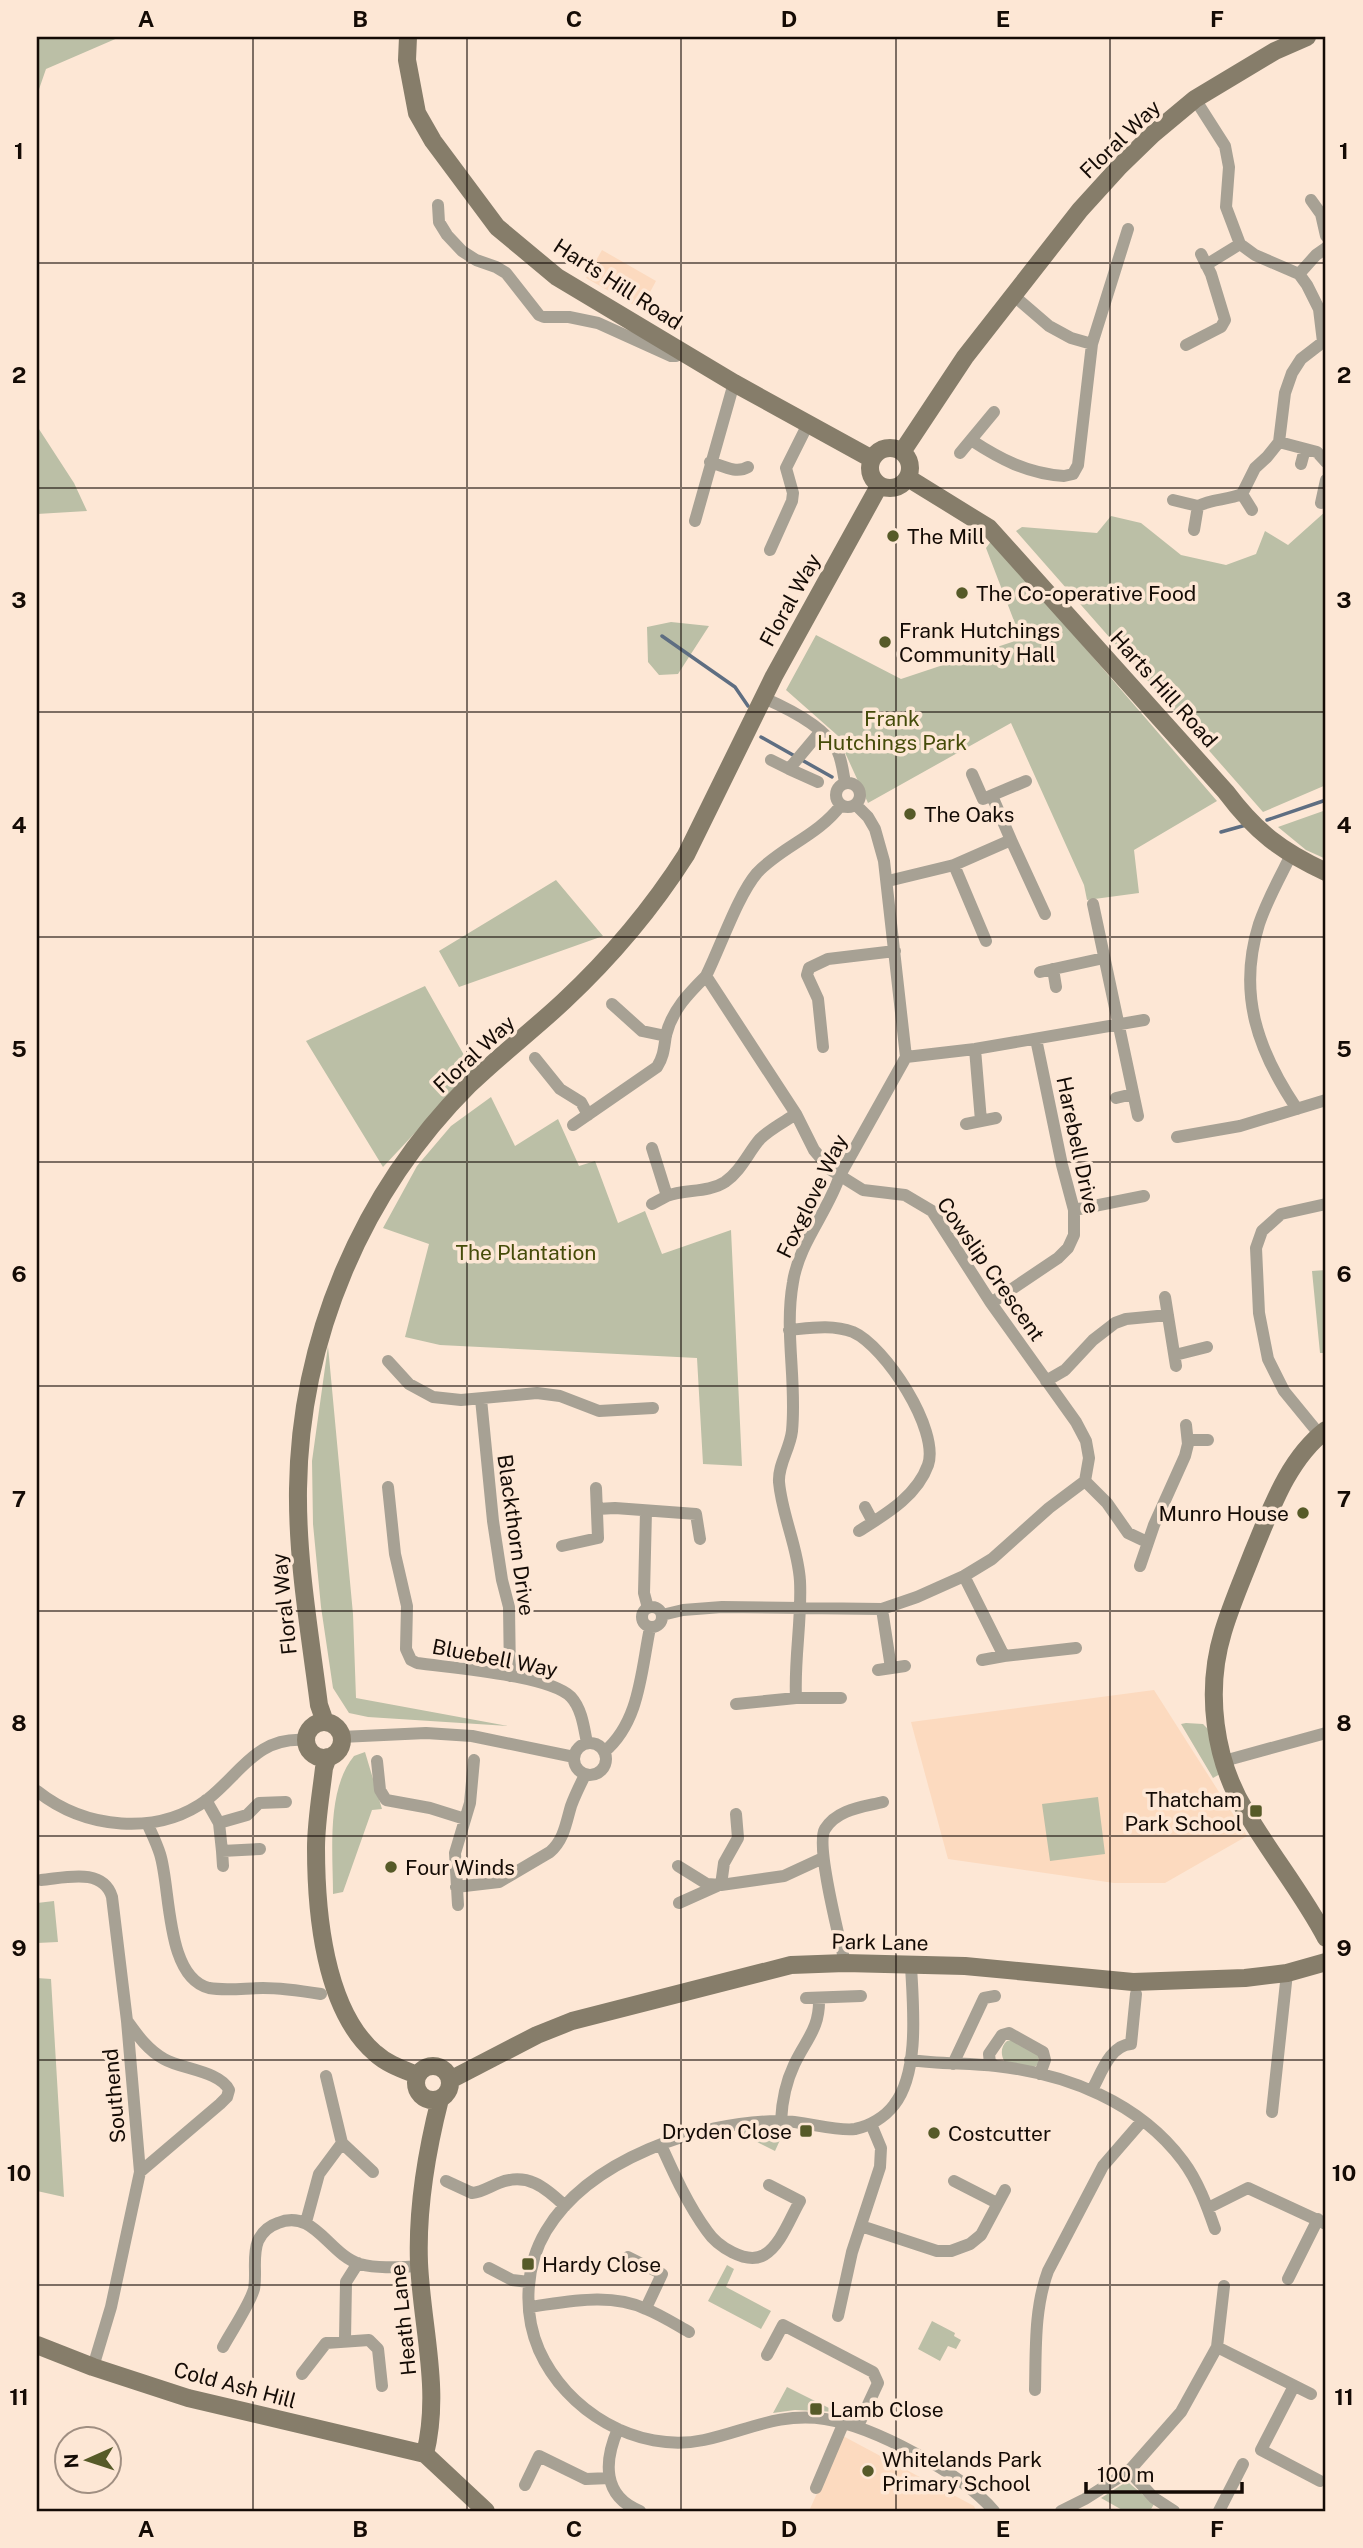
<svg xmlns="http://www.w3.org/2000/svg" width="1363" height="2548" font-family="'Public Sans',sans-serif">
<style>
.built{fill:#fcdabf}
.green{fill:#bbbfa6}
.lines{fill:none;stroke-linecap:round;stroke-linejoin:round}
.stream{stroke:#5e6e82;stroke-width:3.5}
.street{stroke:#a7a194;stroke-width:12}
.secondary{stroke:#867d6a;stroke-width:18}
.grid{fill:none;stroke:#140b05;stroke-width:2;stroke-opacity:0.55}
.poi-dot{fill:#565a28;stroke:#fde7d5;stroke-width:2.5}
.labels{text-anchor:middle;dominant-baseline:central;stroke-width:7;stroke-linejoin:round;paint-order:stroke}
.street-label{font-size:21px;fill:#140b05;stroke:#fde7d5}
.poi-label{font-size:21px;fill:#140b05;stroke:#fde7d5;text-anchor:start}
.park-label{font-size:21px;fill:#454c0a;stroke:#fde7d5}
.neatline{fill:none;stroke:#140b05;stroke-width:2.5}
.grid-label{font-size:23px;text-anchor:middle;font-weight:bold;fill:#140b05}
</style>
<rect width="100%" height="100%" fill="#fde7d5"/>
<path class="built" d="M602 250 656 281 641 309 586 278Z
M1154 1690 1247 1836 1165 1883H1114L948 1859 911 1722Z
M843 2436 974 2506 976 2511H809Z"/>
<path class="green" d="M37 37H120L46 69 37 95Z
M37 426 74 483 87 511 37 514Z
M1326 511V785L1263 812 1016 531 1022 527 1097 533 1111 516 1141 523 1181 555 1226 565 1256 554 1265 531 1288 545Z
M992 540 1217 801 1134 850 1139 893 1087 900 1084 885 1011 723 868 803 837 735 786 690 816 635 901 679 1021 639 986 548Z
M671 622 709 626 678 674 659 675 648 662 647 627Z
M1326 810V859L1306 850 1278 827Z
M556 880 603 936 459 987 439 951Z
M425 986 473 1071 383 1167 306 1041Z
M491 1097 515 1146 558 1119 579 1166 595 1161 618 1223 645 1211 662 1254 731 1230 742 1466 703 1464 697 1358 440 1345 405 1337 429 1244 383 1228 417 1166 451 1126Z
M1326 1270V1353H1320L1312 1271Z
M328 1346 353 1614 356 1698 508 1726 368 1717 349 1713 333 1688 321 1607 313 1524 312 1461Z
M1186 1723 1203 1724 1210 1731 1220 1774 1213 1778 1181 1724Z
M365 1752 382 1809 372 1810 343 1892 333 1894C333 1853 326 1790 354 1756Z
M1098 1797 1105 1854 1050 1861 1042 1804Z
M54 1901 58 1942 37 1943V1903Z
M37 1978 51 1979 64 2197 37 2191Z
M1011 2040 1039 2054 1038 2065 1034 2067 1005 2062C1000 2055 1001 2046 1007 2041Z
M785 2129 775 2151 743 2135 745 2130Z
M727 2265 734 2269 726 2287 771 2311 761 2329 708 2301Z
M932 2321 955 2333 954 2336 961 2340 956 2349 948 2346 940 2361 918 2349Z
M787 2387 837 2412 795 2410 773 2413Z
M1129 2483 1154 2504 1150 2511H1124L1101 2498 1123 2484Z"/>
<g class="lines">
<path class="stream" d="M662 636 735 687 748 706
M761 737 832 777
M1267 820 1326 800
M1221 832 1246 825"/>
<path class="street" d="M1311 200 1321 214 1326 236
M438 205 439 222 447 235 462 251 476 260 496 267 506 273 539 315 544 317H569L598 323 671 356H676L682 352
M1206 265 1240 244
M1299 274 1316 255 1326 248
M1013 295 1049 326 1071 338 1092 344
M1186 345 1221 327 1225 320 1211 274 1201 254
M971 440C1000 459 1028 474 1064 476L1073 474 1078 465 1092 344 1128 229
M1279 442 1317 452 1326 462
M960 453 994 412
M710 462C723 466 736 474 748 467
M1301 464 1305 449
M1242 494 1252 510
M1173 500 1198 506C1212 499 1227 500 1242 494L1255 468 1267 457 1279 442 1285 393 1292 373 1301 359 1323 342 1319 309 1307 285 1299 274 1255 255 1240 244 1226 207 1229 167 1225 146 1195 99
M1321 503 1326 480
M695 521 734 383
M1194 530 1198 506
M770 550 792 501 793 493 786 468 808 424
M764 698C787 708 825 727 837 750 842 760 843 772 845 783
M771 760 789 769 820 732
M789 769 818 782
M972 774 983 799 1026 781
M836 795a12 12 0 1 1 24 0a12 12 0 1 1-24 0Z
M1011 840 1045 914
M1291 855C1280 877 1267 900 1259 924 1237 994 1258 1051 1297 1109
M954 865 986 941
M888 881 954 865 1011 840 992 796
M1093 904 1138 1116
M1053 969 1056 987
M1040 972 1104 958
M612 1004 642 1031 666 1036
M823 1047 818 999 807 975 809 968 828 959 895 951
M975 1049 981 1121
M906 1057 975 1049 1144 1020
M535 1058 560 1089 581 1102 588 1115
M1116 1098 1133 1094
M966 1124 996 1118
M573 1125 657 1067C664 1056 664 1047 666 1035 672 1010 689 993 706 976
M1177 1137 1240 1126 1326 1100
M652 1148 667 1196C685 1189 708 1193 725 1182 741 1171 748 1153 760 1139 770 1129 784 1122 796 1114
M652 1204 667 1196
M1074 1210 1144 1196
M1165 1297 1176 1366
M991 1303 1058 1258 1068 1248 1074 1235V1210L1062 1165 1036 1039
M789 1330C810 1328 832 1324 853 1332 885 1346 940 1430 928 1465 917 1496 886 1514 859 1531
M1175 1355 1207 1347
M388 1361 409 1384 433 1397 461 1400 537 1393 560 1396 599 1411 653 1408
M1046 1381 1065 1370 1093 1340 1115 1323 1126 1319 1168 1315
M481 1399 493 1521 502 1580 509 1607 510 1676
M1320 1435 1284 1391 1268 1359 1259 1313 1256 1248 1262 1231 1281 1214 1326 1204
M1188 1440H1208
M1085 1481 1107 1503 1128 1533 1147 1542
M388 1487 395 1554 407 1606 406 1649 411 1660 417 1663C451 1668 549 1675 571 1697 582 1709 584 1728 587 1743
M865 1507 873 1522
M597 1509 615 1508 696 1514 700 1539
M646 1511 644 1593 648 1608
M562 1546 598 1538 596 1488
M1140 1566 1154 1525 1185 1456 1188 1444 1186 1425
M964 1576 1004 1656 1076 1648
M642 1617a10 10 0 1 1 20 0a10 10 0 1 1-20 0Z
M882 1609 891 1668
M662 1615 683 1610 722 1607 882 1609 917 1597 964 1576 992 1559 1049 1508 1085 1481 1089 1458 1086 1441 1076 1422 991 1303 932 1211 905 1195 863 1190 831 1170 814 1150 796 1114 706 976C720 948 738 895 757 873 781 847 818 836 841 805
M982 1660 1004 1656
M878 1670 905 1666
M796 1698H841
M736 1704 796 1698C794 1659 802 1620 800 1581 798 1547 782 1516 779 1482 778 1464 790 1449 792 1431 797 1381 784 1332 793 1282 799 1243 828 1212 840 1175L906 1057 884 861 875 829 868 817 856 805
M341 1737 426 1733 472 1736 574 1757
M574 1759a16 16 0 1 1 32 0a16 16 0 1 1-32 0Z
M604 1752C640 1722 641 1671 650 1628
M377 1761 380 1790 386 1800 430 1808 465 1819
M1224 1761 1326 1733
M37 1791C85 1829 157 1837 208 1799 241 1773 257 1736 306 1740
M206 1800 219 1823 222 1851 260 1849
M736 1814 738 1838 724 1863 721 1885 784 1876 823 1858
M219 1823 247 1815 259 1803 286 1802
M148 1825C152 1834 157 1844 160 1854 171 1888 165 1977 209 1988 226 1991 246 1988 263 1988 282 1988 302 1991 321 1994
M222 1851 223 1866
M678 1866 707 1884 721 1885
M41 1880C65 1878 103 1867 112 1897L127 2021 140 2172 111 2307 93 2367
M456 1887 499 1882 550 1852C564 1840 566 1823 571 1806 575 1795 580 1785 585 1775
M679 1903 717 1886
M458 1905 455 1853 470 1803 474 1760
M845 1963C840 1940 815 1845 825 1829 837 1809 863 1807 883 1802
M911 1966C913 2005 920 2072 894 2105 885 2117 870 2126 855 2129 836 2132 801 2120 778 2121 699 2122 589 2159 546 2231 525 2266 523 2313 539 2350 566 2411 637 2454 704 2440 746 2431 779 2412 825 2419 873 2426 963 2474 994 2511
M806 1998 861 1996
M128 2022C138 2036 148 2050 164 2059 181 2069 220 2071 229 2090L227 2097 220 2104 140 2172
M910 2060C939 2064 968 2063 996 2066 1067 2074 1139 2102 1183 2161 1198 2181 1207 2206 1215 2229
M953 2064 984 1998 995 1996
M996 2066 990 2063 989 2054 1002 2035 1009 2033 1043 2052 1045 2060 1040 2074
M1092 2090C1101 2074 1110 2045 1131 2044L1136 1994
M1272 2112 1287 1973
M781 2121C782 2101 785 2084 794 2065 806 2039 820 2029 819 1998
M342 2143 373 2172
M661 2145C674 2174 688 2205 707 2231 717 2246 746 2265 764 2255 781 2245 790 2218 800 2201L769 2185
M446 2181 472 2193C482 2192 489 2187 499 2183 527 2172 545 2187 565 2206
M954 2181 997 2203
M1208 2208 1248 2188 1326 2224
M306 2222 319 2174 342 2143 326 2076
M861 2226 937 2251H951L970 2244 981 2235 1005 2190
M628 2257 662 2274 646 2308
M489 2268 512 2280 529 2282
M1288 2279 1318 2219
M529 2307C567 2302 610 2292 646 2309 661 2315 675 2324 689 2332
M838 2316 852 2252 880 2167 881 2148 871 2124
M345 2340 346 2282 358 2263
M223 2347C231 2332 250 2304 254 2289 257 2274 252 2256 258 2241 262 2232 269 2226 278 2223 314 2208 329 2255 360 2264 379 2269 400 2267 419 2266
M1217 2347 1311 2394
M767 2355 783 2325 873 2372 878 2383 858 2426
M302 2374 326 2343 369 2340 378 2349 382 2386
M1294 2386 1261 2450 1320 2481
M1035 2390C1036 2350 1034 2309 1048 2271L1103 2166 1142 2121
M618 2429C604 2461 602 2496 640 2511
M1129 2471 1154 2498 1174 2511
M525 2485 539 2456 586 2479 610 2478
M816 2488 844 2422
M1061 2511 1085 2499 1129 2471 1181 2412 1217 2347 1224 2286
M1219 2511 1243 2464"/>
<path class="secondary" d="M408 37 407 60 417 113 433 141 497 227 557 277 734 383 872 459
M870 468a20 20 0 1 1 40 0a20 20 0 1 1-40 0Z
M902 452 965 357 1080 210 1120 166 1153 134 1195 99 1275 51 1307 37
M908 478 989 528 1226 792C1256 832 1281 851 1326 872
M1326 1430C1288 1459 1271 1509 1253 1552 1243 1578 1231 1605 1223 1632 1205 1691 1214 1760 1246 1812 1271 1855 1303 1894 1326 1938
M325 1722 319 1705C310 1634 297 1561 298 1489 300 1338 362 1192 469 1085 499 1056 533 1030 564 1001 611 957 651 910 686 855L774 676 879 486
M306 1740a18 18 0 1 1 36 0a18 18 0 1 1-36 0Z
M328 1757 324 1768C321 1794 316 1822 316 1848 316 1911 324 2009 375 2053 387 2064 402 2069 417 2075
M416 2083a17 17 0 1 1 34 0a17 17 0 1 1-34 0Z
M450 2080 537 2035 572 2021 791 1965 845 1963 965 1966 1133 1982 1245 1978 1287 1973 1326 1962
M37 2345 93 2367 188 2398 425 2454 486 2511
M425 2454C441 2390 422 2328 419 2263 417 2210 427 2150 440 2099"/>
</g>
<path class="grid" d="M253 37V2511M467 37V2511M681 37V2511M896 37V2511M1110 37V2511M37 263H1326M37 488H1326M37 712H1326M37 937H1326M37 1162H1326M37 1386H1326M37 1611H1326M37 1836H1326M37 2060H1326M37 2285H1326"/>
<g class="poi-dot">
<circle cx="893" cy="536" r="7"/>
<circle cx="962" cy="593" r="7"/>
<circle cx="885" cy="642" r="7"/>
<circle cx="910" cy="814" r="7"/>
<circle cx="1303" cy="1513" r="7"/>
<rect x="1249" y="1804" width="14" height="14" rx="3.5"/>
<circle cx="391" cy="1867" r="7"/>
<rect x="799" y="2124" width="14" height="14" rx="3.5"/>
<circle cx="934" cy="2133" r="7"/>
<rect x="521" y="2257" width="14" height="14" rx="3.5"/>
<rect x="809" y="2402" width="14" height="14" rx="3.5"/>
<circle cx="868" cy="2471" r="7"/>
</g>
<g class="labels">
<g class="street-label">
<text transform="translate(1120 139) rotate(-44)">Floral Way</text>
<text transform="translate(618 284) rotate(33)">Harts Hill Road</text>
<text transform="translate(790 600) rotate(-61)">Floral Way</text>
<text transform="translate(1164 689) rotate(48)">Harts Hill Road</text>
<text transform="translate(474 1054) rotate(-43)">Floral Way</text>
<text transform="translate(1078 1145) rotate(78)">Harebell Drive</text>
<text transform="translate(812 1196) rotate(-64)">Foxglove Way</text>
<text transform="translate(991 1269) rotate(55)">Cowslip Crescent</text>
<text transform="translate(516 1535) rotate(82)">Blackthorn Drive</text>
<text transform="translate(284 1604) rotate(-96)">Floral Way</text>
<text transform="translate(495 1658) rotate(11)">Bluebell Way</text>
<text transform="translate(880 1942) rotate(1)">Park Lane</text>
<text transform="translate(114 2096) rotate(-95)">Southend</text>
<text transform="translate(403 2320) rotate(-96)">Heath Lane</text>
<text transform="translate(235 2385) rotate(15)">Cold Ash Hill</text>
</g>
<g class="poi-label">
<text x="907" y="536">The Mill</text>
<text x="976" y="593">The Co-operative Food</text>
<text x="899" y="630">Frank Hutchings<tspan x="899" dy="24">Community Hall</tspan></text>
<text x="924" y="814">The Oaks</text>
<text x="1289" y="1513" text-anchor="end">Munro House</text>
<text x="1242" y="1799" text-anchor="end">Thatcham<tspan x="1242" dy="24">Park School</tspan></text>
<text x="405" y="1867">Four Winds</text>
<text x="792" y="2131" text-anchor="end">Dryden Close</text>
<text x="948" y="2133">Costcutter</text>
<text x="542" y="2264">Hardy Close</text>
<text x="830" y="2409">Lamb Close</text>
<text x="882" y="2459">Whitelands Park<tspan x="882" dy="24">Primary School</tspan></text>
</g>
<g class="park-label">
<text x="892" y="718">Frank<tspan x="892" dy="24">Hutchings Park</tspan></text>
<text x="526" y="1252">The Plantation</text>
</g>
</g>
<rect width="1363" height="2548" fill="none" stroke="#fde7d5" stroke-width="77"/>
<g transform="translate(88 2460) rotate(267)"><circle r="33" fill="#fde7d5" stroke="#a08f82" stroke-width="2"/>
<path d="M0-5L12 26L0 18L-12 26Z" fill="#565a28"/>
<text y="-10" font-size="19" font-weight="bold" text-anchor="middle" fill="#140b05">N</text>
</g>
<path d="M1086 2482v10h156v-10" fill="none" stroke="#140b05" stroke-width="3.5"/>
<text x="1097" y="2482" font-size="21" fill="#140b05" stroke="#fde7d5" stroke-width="5" paint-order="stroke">100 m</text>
<rect x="38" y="38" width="1286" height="2472" class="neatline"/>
<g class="grid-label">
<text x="146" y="27">A</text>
<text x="360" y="27">B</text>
<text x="574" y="27">C</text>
<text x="789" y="27">D</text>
<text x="1003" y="27">E</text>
<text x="1217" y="27">F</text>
<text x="19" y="159">1</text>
<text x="1344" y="159">1</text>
<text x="19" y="383">2</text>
<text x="1344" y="383">2</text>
<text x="19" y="608">3</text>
<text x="1344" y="608">3</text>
<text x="19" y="833">4</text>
<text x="1344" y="833">4</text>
<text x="19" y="1057">5</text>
<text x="1344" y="1057">5</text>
<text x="19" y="1282">6</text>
<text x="1344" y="1282">6</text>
<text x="19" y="1507">7</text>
<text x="1344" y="1507">7</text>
<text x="19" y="1731">8</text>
<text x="1344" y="1731">8</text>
<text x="19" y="1956">9</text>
<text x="1344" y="1956">9</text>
<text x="19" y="2181">10</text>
<text x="1344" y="2181">10</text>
<text x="19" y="2405">11</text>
<text x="1344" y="2405">11</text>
<text x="146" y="2537">A</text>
<text x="360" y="2537">B</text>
<text x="574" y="2537">C</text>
<text x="789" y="2537">D</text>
<text x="1003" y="2537">E</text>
<text x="1217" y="2537">F</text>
</g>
</svg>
